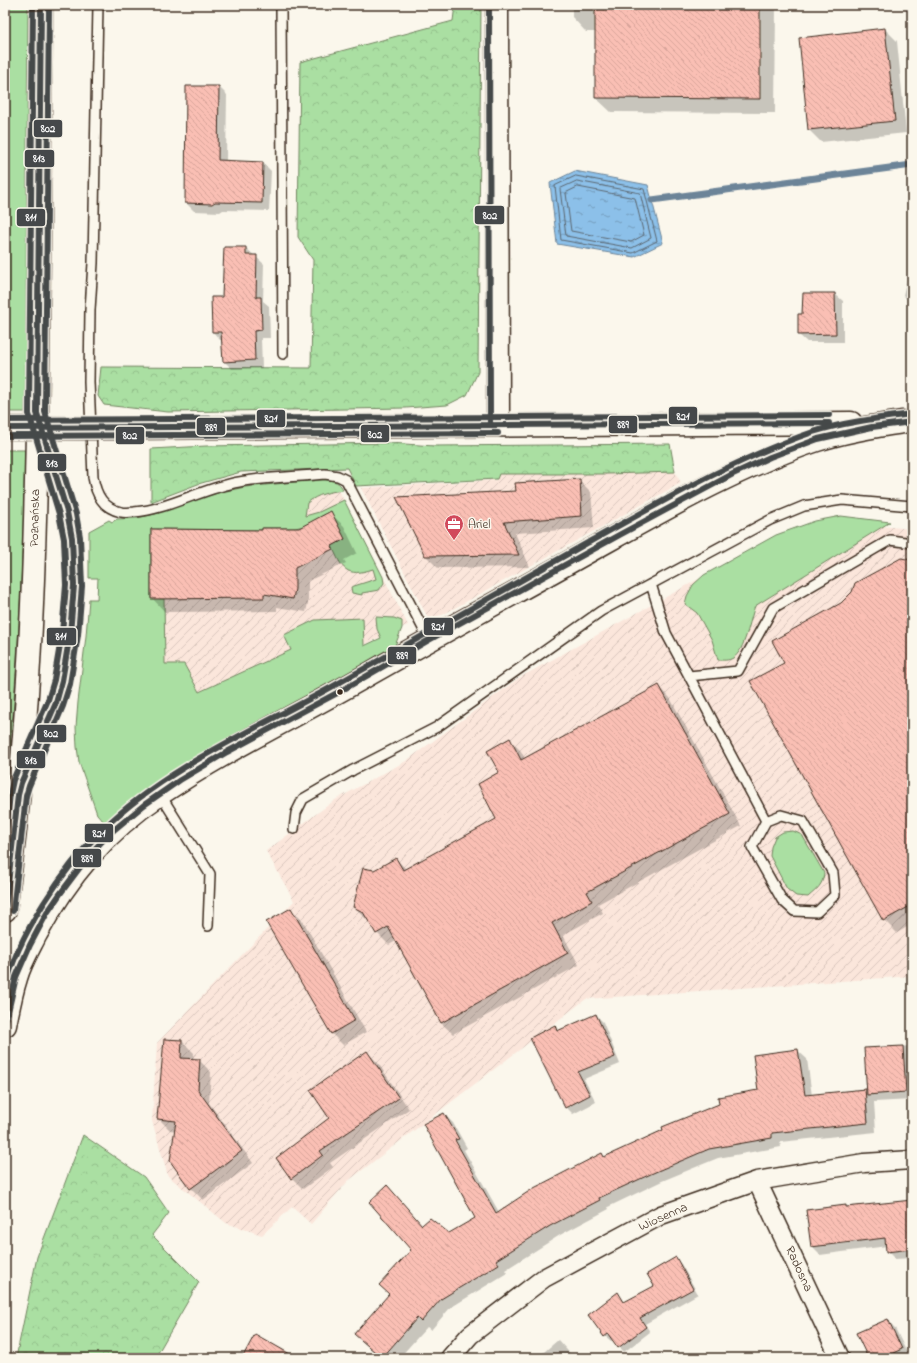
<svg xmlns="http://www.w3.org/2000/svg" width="917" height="1363" font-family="'Indie Flower',sans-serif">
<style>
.industrial{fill:url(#industrial-furrows)}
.grass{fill:#aadfa2;stroke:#728460}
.forest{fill:url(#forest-crowns);stroke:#728460}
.water{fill:url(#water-ripples);stroke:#6c8498}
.shadow{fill:#0003}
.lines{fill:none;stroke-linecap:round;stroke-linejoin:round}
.shore{stroke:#5b666f;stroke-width:1}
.stream{stroke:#6c8498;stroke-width:7}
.building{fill:url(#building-back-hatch);stroke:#3b2a1e}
.lane-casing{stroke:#3b2a1e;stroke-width:12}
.street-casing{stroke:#3b2a1e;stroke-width:21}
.secondary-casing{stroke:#3b2a1e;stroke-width:25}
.primary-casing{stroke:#3b2a1e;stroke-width:25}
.lane{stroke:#fbf7ec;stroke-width:9}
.street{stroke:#fbf7ec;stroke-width:18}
.secondary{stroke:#fbf7ec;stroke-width:22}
.primary{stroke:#fbf7ec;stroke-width:22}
.secondary-bridge-casing{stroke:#3b2a1e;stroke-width:25;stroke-linecap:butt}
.secondary-bridge{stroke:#fbf7ec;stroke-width:22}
.bus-1-casing{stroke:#fbf7ec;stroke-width:9}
.bus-2-casing{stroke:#fbf7ec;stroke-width:9}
.bus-3-casing{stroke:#fbf7ec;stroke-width:9}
.bus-4-casing{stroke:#fbf7ec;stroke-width:9}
.bus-5-casing{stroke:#fbf7ec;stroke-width:9}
.bus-1{stroke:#45484a;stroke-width:6}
.bus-2{stroke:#45484a;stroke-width:6}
.bus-3{stroke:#45484a;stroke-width:6}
.bus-4{stroke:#45484a;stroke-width:6}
.bus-5{stroke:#45484a;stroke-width:6}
.bus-dot{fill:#3b2a1e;stroke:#fbf7ec;stroke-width:1.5}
.labels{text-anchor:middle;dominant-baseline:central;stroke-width:3;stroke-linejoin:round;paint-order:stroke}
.street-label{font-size:13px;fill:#3b2a1e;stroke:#fbf7ec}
.poi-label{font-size:13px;fill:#3b2a1e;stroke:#fbf7ec;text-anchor:start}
.line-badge{stroke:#fbf7ec;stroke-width:1.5}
.badge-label{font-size:11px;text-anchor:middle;font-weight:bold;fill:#fff}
</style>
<defs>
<pattern id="industrial-furrows" width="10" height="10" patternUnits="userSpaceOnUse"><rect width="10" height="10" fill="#fbe6db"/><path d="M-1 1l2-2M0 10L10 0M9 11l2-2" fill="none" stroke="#d8c5bc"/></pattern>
<pattern id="forest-crowns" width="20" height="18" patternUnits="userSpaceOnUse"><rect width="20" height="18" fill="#aadfa2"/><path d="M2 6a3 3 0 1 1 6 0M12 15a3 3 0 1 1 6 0" fill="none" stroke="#93c08b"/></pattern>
<pattern id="water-ripples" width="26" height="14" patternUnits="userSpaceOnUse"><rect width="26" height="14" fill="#8cc0e9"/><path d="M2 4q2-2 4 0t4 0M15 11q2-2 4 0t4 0" fill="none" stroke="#749cbc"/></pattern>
<pattern id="building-back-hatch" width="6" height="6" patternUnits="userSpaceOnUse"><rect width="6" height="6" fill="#fabfb4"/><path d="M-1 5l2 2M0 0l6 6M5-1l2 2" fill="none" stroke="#d7a49a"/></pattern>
</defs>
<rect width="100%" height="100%" fill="#fbf7ec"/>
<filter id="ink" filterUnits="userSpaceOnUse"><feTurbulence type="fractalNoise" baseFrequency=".025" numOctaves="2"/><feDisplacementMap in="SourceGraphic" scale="8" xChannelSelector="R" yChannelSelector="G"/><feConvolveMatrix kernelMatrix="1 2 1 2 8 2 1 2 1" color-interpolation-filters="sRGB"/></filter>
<g filter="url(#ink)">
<path class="industrial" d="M671 464 681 483 442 615 428 618 361 488 496 480V469Z
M335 483 408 625 400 628 156 742 124 555Z
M838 522 912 529V976L586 999 348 1181 311 1224 292 1207 262 1235 226 1223 168 1176 152 1121 157 1043 294 901 266 851 335 800 406 761 519 678 695 581 775 538Z"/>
<path class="grass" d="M8 5H28L25 412H6Z
M5 450H25C23 565 18 681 5 795Z
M316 480C325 480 339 478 343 490 329 492 318 494 307 503L305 516 319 512 344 500 383 577 384 583 379 590 362 593V595L352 593 351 587 376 579 373 569C346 578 342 569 332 546L345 539 304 526 295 528H263L262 530 151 529V598L164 599 165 664H184L199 692 291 650 284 635 315 620 363 618 364 646 381 638 377 629 376 617 394 618 402 621V628L394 648 336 682 188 763 130 802 104 822 97 814 79 762 77 747 76 727 78 702 86 636 89 599H97L98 578H89V531L109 520 112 522 117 519 137 518 155 514 208 495 245 487Z
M841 516 890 522 755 606C750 619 745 651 733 658 728 661 723 660 718 660L712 640 697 613 685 604 687 596 693 585 704 575 776 535 815 521Z
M793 831 802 835 824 873C823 885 817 889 808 897L796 896 787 889 770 856 771 847 775 837 783 832Z"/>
<path class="forest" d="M455 5H481L478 372 467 395 447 405 406 408 168 412 104 405 98 396 101 367 311 368 313 260 298 237 300 62 453 21Z
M389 443 435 446 670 444 675 472 607 474H499L497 479 356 486 347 468 241 472 198 484 151 502V449L206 446Z
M83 1135 144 1177 169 1213 152 1235 199 1282 155 1358H16L37 1257Z"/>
<path class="water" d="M575 171 648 185 663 243 634 257 557 244 550 183Z"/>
<path class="shadow" d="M572 5H776L775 113 611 112 596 98V32H586L572 17Z
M828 5H886V6H830Z
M885 29 897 41 906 133 821 142 809 130Z
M219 87 227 95 226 161 263 163 271 171 269 211 223 210 220 212 194 211 186 203Z
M246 248 264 264 263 301 269 306 270 338H261L262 368 232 369 224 361 222 340H220L213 332 223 298Z
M912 257V304L903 295Z
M835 294 843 301V342H807L799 335 803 316Z
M579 480 591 492 594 528 515 533 530 567 438 568 426 556 517 491Z
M330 513 344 526 357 553 344 560 346 563 308 581V603L306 612 277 607V611L165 612 152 598 263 531 300 529Z
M912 561V924L897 933 884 920 785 663 842 603Z
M659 686 670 698 741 826 598 904 603 913 563 935 579 965 453 1034 441 1023 396 941 389 945 377 933 369 920 366 919 355 907 374 871 396 859 406 869 498 819 501 773 510 740 521 751 525 759Z
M291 909 303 921 366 1032 343 1045 331 1033Z
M596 1015 603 1022 620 1064 584 1079 596 1102 573 1114 566 1107 555 1027 559 1031Z
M182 1041 194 1053 193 1060H199L211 1072 209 1103 253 1163 203 1200 191 1188 171 1161 176 1131 170 1130 158 1118Z
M912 1046V1100L874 1102 876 1132 780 1142 781 1147 718 1158 662 1181 608 1207 609 1209 560 1235 505 1270 507 1273 450 1308 431 1330 427 1327 399 1358H381L364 1343 413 1250 423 1226 449 1235 476 1218 444 1114 453 1123 467 1148 464 1150 499 1212 602 1154 606 1158 759 1091 797 1050 807 1059 812 1096 865 1090 868 1093 865 1049Z
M367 1052 378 1063 409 1109 330 1163 333 1167 303 1189 292 1178 277 1158 330 1118Z
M912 1201V1258L895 1259 887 1251V1246L820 1255 812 1247 845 1206 848 1208Z
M676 1259 681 1264 698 1294 645 1324 650 1332 624 1352 613 1340 611 1341 605 1336 617 1293 625 1302 655 1287Z
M887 1320 895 1328 909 1357 869 1358Z
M558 1340 574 1358H537Z"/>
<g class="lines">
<path class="shore" d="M576 176 644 189 657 241 633 253 561 240 555 186Z
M577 181 640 193 651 238 632 248 566 236 560 189Z
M578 187 635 198 644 235 631 242 571 231 566 193Z"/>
<path class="stream" d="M652 200 912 165"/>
</g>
<path class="building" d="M595 5H760V99L595 98Z
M885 28 895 121 808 130 799 38Z
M186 86H219L218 160 263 162 262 203 215 202 212 204 185 203Z
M224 247H246V255H257L256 297H261L262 330 254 331 255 360 223 362 221 332H212L211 297H222Z
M803 293H835L836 334 798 335V314H802Z
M580 479 582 516 504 522 519 555 425 556 396 497 516 491 515 483Z
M331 511 345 539 332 546 333 549 295 568V589L293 599 264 594V598L151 599V529L262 530V528H299Z
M901 558 912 560V905L883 921 750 681 784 663 772 641 841 603 852 592 855 583Z
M659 685 730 814 587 892 592 901 552 923 568 953 441 1023 388 927 376 934 363 912 353 907 363 868 374 870 396 858 403 870 496 819 478 784 499 772 487 751 510 738 521 760Z
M291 908 355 1020 331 1034 266 922Z
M596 1014 615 1057 578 1072 590 1095 565 1108 530 1038 555 1025 557 1031Z
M164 1039 182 1040 181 1058 200 1059 198 1090 242 1151 190 1189 170 1161 176 1121 157 1119Z
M903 1046 906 1092 867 1095 864 1048Z
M798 1049 805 1095 865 1089 868 1123 772 1133V1138L709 1149 653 1173 599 1198 600 1200 550 1226 496 1260 499 1264 441 1299 421 1322 417 1318 382 1358 354 1334 389 1294 379 1285 411 1250 369 1202 387 1185 422 1225 430 1218 449 1233 475 1218 423 1124 444 1113 459 1139 455 1140 496 1213 534 1188 602 1153 604 1157 663 1130 662 1127 719 1104 718 1097 758 1090 753 1055Z
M367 1051 399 1098 320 1151 323 1155 291 1179 276 1158 329 1118 310 1090Z
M912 1200V1249L886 1252 885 1238 811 1247 806 1210 846 1205V1207Z
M676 1257 693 1289 640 1318 646 1327 618 1348 608 1334 604 1337 588 1315 618 1292 624 1302 654 1286 647 1274Z
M888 1319 902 1349 882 1358H868L856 1333Z
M255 1334 297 1358H242Z"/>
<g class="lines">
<defs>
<path id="lane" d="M98 5 93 263 90 310 89 382 93 477C96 495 103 508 121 512 125 513 130 512 134 512 170 509 203 488 239 482 267 477 297 477 325 474L338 476 346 480 429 640
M281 5 283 354
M651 584 666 633 689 676 738 671 773 608 890 540 912 543
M689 676 766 821
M29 766C38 745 49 723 56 701 60 688 62 675 65 662 74 613 77 562 67 513L44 440
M160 794 210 874 208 926
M781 815 803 821 833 873 835 895 817 912 794 911 782 900 752 847 766 821Z
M294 829 296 813 303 799 353 770 437 727 601 611 770 520 804 506 842 500 912 506"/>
<path id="street" d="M757 1181 840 1358
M450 1358 470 1335 544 1278 661 1215 757 1181 864 1163 912 1160"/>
<path id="secondary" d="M497 5 498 425
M128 428 851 423
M160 794C227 748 301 714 371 673 444 631 518 591 591 550 663 510 739 466 817 440 845 431 874 426 903 422"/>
<path id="primary" d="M5 910C31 728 36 544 38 360 39 242 40 123 41 5
M5 1025C8 1010 11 993 16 978 20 963 29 948 36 934 68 875 105 831 160 794"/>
</defs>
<use href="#lane" class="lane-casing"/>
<use href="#street" class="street-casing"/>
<use href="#secondary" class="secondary-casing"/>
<use href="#primary" class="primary-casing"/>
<use href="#lane" class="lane"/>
<use href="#street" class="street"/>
<use href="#secondary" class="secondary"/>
<use href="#primary" class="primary"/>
<defs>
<path id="secondary-bridge" d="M5 428H128"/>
</defs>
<use href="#secondary-bridge" class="secondary-bridge-casing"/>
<use href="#secondary-bridge" class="secondary-bridge"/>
<defs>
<path id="bus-1" d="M5 428 829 423
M5 1025 16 977 30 945 47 913 60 894 90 854 109 834 144 805 180 780 227 752 339 692 429 640 621 534 733 474 770 457 818 439 872 427 912 422"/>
<path id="bus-2" d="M5 910 18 795 21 783 56 703 62 681 70 634 74 585 72 538 67 512 37 413 41 5"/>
<path id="bus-3" d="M489 5 490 425
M7 436 498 433
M13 911 26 796 29 786 63 706 70 684 78 635 82 586 80 537 76 514 45 412 49 5"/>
<path id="bus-4" d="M5 839 10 794 13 780 48 700 54 680 62 633 66 585 64 539 59 514 29 414 33 5"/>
<path id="bus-5" d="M5 420 829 415
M5 989C17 936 63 868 102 830 167 766 259 728 337 684 421 636 505 589 589 542 662 502 734 459 813 432 844 422 879 418 911 414"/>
</defs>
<use href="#bus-1" class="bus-1-casing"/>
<use href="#bus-2" class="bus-2-casing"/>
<use href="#bus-3" class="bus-3-casing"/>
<use href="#bus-4" class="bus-4-casing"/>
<use href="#bus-5" class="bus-5-casing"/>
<use href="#bus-1" class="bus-1"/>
<use href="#bus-2" class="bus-2"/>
<use href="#bus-3" class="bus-3"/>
<use href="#bus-4" class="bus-4"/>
<use href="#bus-5" class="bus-5"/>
</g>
</g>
<defs>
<symbol id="office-pin" viewBox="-11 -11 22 30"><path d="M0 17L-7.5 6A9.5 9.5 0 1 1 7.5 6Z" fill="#d1495b" stroke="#fbf7ec"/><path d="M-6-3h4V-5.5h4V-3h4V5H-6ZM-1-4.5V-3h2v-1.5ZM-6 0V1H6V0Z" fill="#fff"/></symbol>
</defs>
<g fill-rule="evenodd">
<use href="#office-pin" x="443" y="513" width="22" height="30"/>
</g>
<circle class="bus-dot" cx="340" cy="692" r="3.5"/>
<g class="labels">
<g class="street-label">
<text transform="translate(35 518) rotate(-89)">Poznańska</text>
<text transform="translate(663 1217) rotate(-24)">Wiosenna</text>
<text transform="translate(799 1269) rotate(65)">Radosna</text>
</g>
<g class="poi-label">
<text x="468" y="524">Ariel</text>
</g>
</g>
<g class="line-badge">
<rect x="33" y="119" width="30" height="19" rx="4" fill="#45484a"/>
<rect x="24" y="149" width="31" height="19" rx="4" fill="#45484a"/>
<rect x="474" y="205" width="31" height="20" rx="4" fill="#45484a"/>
<rect x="16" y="208" width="30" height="19" rx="4" fill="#45484a"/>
<rect x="668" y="406" width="30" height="19" rx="4" fill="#45484a"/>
<rect x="256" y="409" width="30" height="19" rx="4" fill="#45484a"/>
<rect x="608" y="415" width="30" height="19" rx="4" fill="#45484a"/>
<rect x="196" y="417" width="30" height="19" rx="4" fill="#45484a"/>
<rect x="360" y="424" width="30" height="19" rx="4" fill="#45484a"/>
<rect x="115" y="426" width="30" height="19" rx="4" fill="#45484a"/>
<rect x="37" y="453" width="30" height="19" rx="4" fill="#45484a"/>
<rect x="423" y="617" width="31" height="19" rx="4" fill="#45484a"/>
<rect x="46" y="627" width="31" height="19" rx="4" fill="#45484a"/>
<rect x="387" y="646" width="30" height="19" rx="4" fill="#45484a"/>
<rect x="36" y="724" width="31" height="19" rx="4" fill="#45484a"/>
<rect x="16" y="750" width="30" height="19" rx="4" fill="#45484a"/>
<rect x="84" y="823" width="30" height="20" rx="4" fill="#45484a"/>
<rect x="72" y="848" width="30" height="20" rx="4" fill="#45484a"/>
</g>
<g class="badge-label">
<text x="48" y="132">802</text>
<text x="39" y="162">813</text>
<text x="490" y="219">802</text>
<text x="31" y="221">811</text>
<text x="683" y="420">821</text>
<text x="271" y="422">821</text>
<text x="623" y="428">889</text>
<text x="211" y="431">889</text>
<text x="375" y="438">802</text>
<text x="130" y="439">802</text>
<text x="52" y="467">813</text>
<text x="438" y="630">821</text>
<text x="61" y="640">811</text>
<text x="402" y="659">889</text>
<text x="51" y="737">802</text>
<text x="31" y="764">813</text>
<text x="99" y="837">821</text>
<text x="87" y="862">889</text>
</g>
<rect width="917" height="1363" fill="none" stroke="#fbf7ec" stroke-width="20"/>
<rect x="10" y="10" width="897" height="1343" fill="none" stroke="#3b2a1e" stroke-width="1.5" filter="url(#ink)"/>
</svg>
